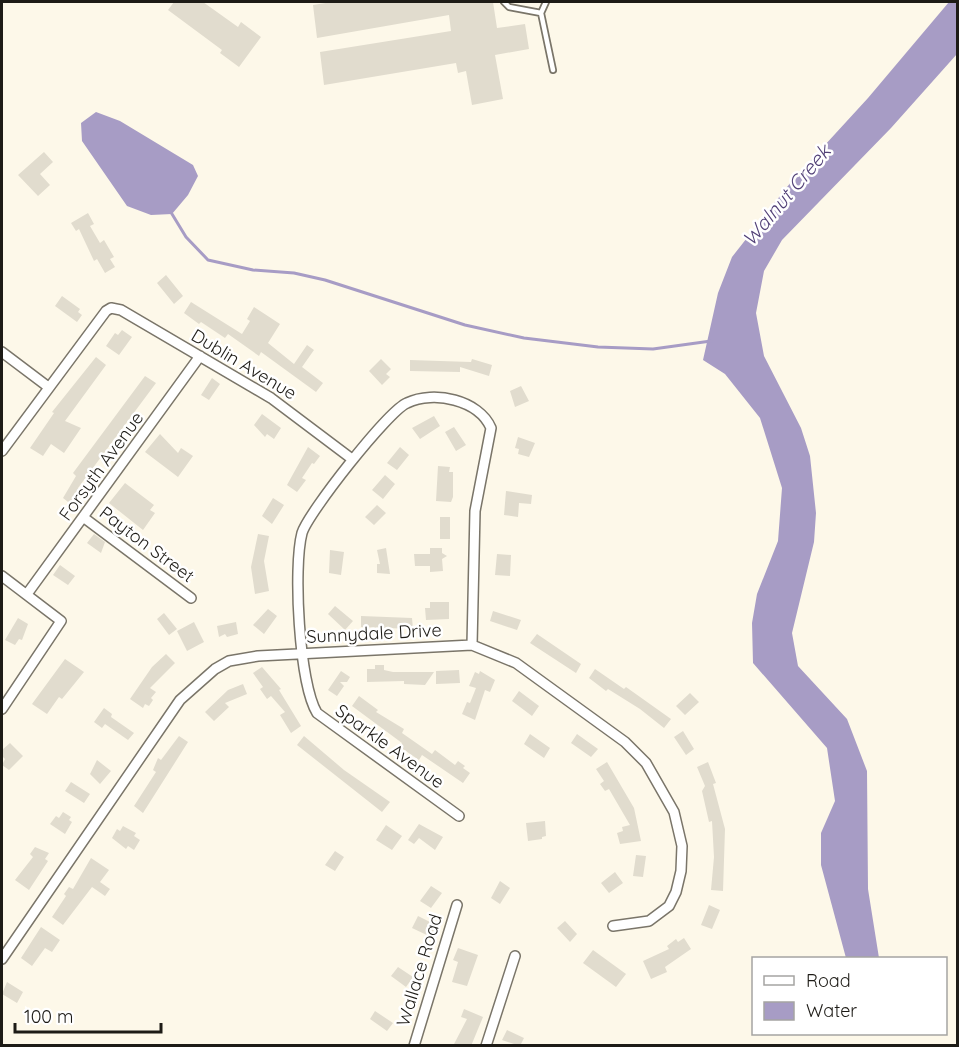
<svg xmlns="http://www.w3.org/2000/svg" width="959" height="1047" font-family="Quicksand,sans-serif">
<style>
.water{fill:#a79cc5}
.lines{fill:none;stroke-linecap:round;stroke-linejoin:round}
.stream{stroke:#a79cc5;stroke-width:3}
.building{fill:#e1dcce}
.lane-casing{stroke:#7a7569;stroke-width:8}
.street-casing{stroke:#7a7569;stroke-width:12}
.lane{stroke:#fff;stroke-width:4.5}
.street{stroke:#fff;stroke-width:9}
.labels{text-anchor:middle;dominant-baseline:central;stroke-width:5;stroke-linejoin:round;paint-order:stroke}
.street-label{font-size:18px;fill:#1d1b16;stroke:#fff}
.water-label{font-size:20px;font-style:italic;fill:#524177;stroke:#fff}
</style>
<rect width="100%" height="100%" fill="#fdf8e9"/>
<path class="water" d="M949 2H957V54L891 128 782 240 764 271 756 313 764 356 801 428 810 456 816 513 814 542 792 633 798 666 847 719 867 771 868 889 879 958H846L821 865V833L835 801 827 748 753 663 752 623 757 594 778 541 782 488 760 418 725 374 703 360 718 293 732 257 791 182 868 98Z
M96 112 120 121 193 165 198 176 188 195 172 214 151 215 127 206 82 141 81 123Z"/>
<g class="lines">
<path class="stream" d="M172 214 186 237 208 260 253 270 294 273 325 280 465 325 524 338 598 347 653 349 711 341"/>
</g>
<path class="building" d="M174 2H203L238 27 241 22 261 37 239 67 220 53 222 50 168 10Z
M332 2H493L497 28 525 24 529 49 495 55 503 99 472 105 466 71 458 73 456 63 324 85 320 52 451 31 449 15 317 38 313 5Z
M44 152 53 162 40 174 50 185 38 196 18 175Z
M88 213 94 224 90 226 100 243 104 240 114 257 110 259 115 267 105 273 97 259 94 261 79 229 76 231 71 223Z
M166 275 183 296 174 304 157 283Z
M62 296 80 309 78 312 82 315 77 322 55 306Z
M191 302 242 334 250 321 247 319 254 307 280 324 268 343 294 364 307 345 314 350 302 367 323 383 316 392 261 352 259 356 228 334 225 338 201 322 199 324 184 313Z
M122 330 132 337 119 355 106 346 115 333 118 335Z
M96 357 106 365 65 421 81 428 64 453 51 444 43 456 30 448 54 413 52 412Z
M381 359 391 369 386 374 390 377 382 385 369 371Z
M472 359 492 365 489 376 460 367V372L410 371V360L471 362Z
M145 376 156 383 78 488 83 491 72 505 63 498 76 476 73 473Z
M212 378 220 384 209 400 201 395Z
M521 386 529 401 515 407 510 391Z
M262 414 281 428 274 439 267 434 265 437 254 425Z
M434 416 440 426 420 439 412 428Z
M454 427 466 445 456 451 445 432Z
M160 434 178 453 181 448 193 456 178 477 145 452Z
M518 437 535 443 529 457 518 454 519 449 515 448Z
M308 447 320 456 314 464 312 463 302 478 306 480 297 492 287 485Z
M400 447 409 455 397 470 387 463Z
M438 466 450 467 449 472H453V497L451 502 436 501Z
M385 475 395 484 383 499 372 490Z
M125 483 154 505 150 510 155 513 143 530 109 503Z
M506 491 532 495 531 504 519 503 518 517 504 515Z
M273 498 284 505 272 524 262 516Z
M377 505 386 513 374 525 365 517Z
M440 517H450V539H440Z
M94 534 105 542 101 553 87 543Z
M258 534 269 536 264 561 269 591 255 594 251 567Z
M386 548 390 574 377 573V564H380L377 550Z
M430 548H442V553L447 556 442 559 443 571 430 572V566H415L414 554H430Z
M330 550 344 552 341 575 329 573Z
M497 554 511 555 510 576 495 575Z
M60 565 75 576 68 585 53 575Z
M430 602H449V619L426 620 425 608H430Z
M335 606 353 621 345 630 328 614Z
M268 609 277 616 264 634 253 625Z
M493 611 521 620 517 630 490 621Z
M164 613 177 629 169 635 157 619Z
M361 616 412 618 413 629 361 627Z
M18 618 28 624 22 640 19 639 15 645 5 640Z
M194 622 204 642 187 651 177 631Z
M236 622 238 634 227 637 225 634 219 637 217 626Z
M537 634 581 664 576 673 530 643Z
M166 654 175 663 150 688 156 692 151 698 153 700 149 706 145 704 143 708 130 699 152 667Z
M65 659 84 672 62 699 59 697 47 714 32 704Z
M375 665H384V670L393 672H434L425 685 404 684V681L367 682V669H375Z
M262 667 281 689 279 690 301 726 291 733 280 715 285 712 271 696 267 699 260 689 263 687 253 673Z
M595 669 624 689 626 687 671 719 664 728 640 709 608 689 606 691 589 678Z
M459 670 460 683 436 684V671Z
M341 671 350 677 347 682H340L344 686 337 696 328 690Z
M480 671 495 680 490 692 485 690 475 720 462 714 467 702 470 703 476 688 469 686 475 672 479 674Z
M243 684 247 694 225 703 229 707 214 721 205 712 228 690Z
M519 691 539 706 532 716 512 701Z
M690 693 699 702 685 715 676 706Z
M359 696 378 710 376 712 404 729 402 733 432 754 435 750 455 765 458 761 465 766 463 768 470 773 463 783 422 755 419 760 400 747 402 743 352 706Z
M104 708 112 714 111 717 134 733 128 740 105 724 102 728 94 722Z
M683 731 694 749 686 755 674 737Z
M530 734 550 748 544 758 524 744Z
M577 734 598 749 591 757 571 743Z
M179 736 188 742 143 813 134 806 156 772 153 770 158 758 161 760Z
M304 736 344 770 390 802 382 812 297 745Z
M10 743 23 756 9 770 2 765 5 759 2 756V750Z
M97 760 111 771 100 784 90 774Z
M607 762 634 808 641 841 620 844 617 833 623 831 622 827 630 825 609 789 605 791 600 784 604 781 596 769Z
M708 762 716 783 713 784 725 829 723 891 711 890 714 857 712 821 709 822 702 791 705 786 697 767Z
M71 782 90 794 84 803 65 791Z
M63 812 71 817 69 820 72 822 65 834 50 824 56 816 59 818Z
M545 821 546 836 542 837V839L528 841 526 823Z
M419 824 443 837 435 850 419 838 414 844 408 840Z
M386 825 402 836 392 850 376 840Z
M123 826 136 833 134 836 140 840 134 850 128 846 126 849 112 838 117 829 120 831Z
M35 847 49 853 45 859 48 861 29 890 15 880 33 857 30 854Z
M335 851 344 857 335 871 325 865Z
M636 855 646 856 643 877 633 876Z
M91 858 109 870 100 882 110 889 105 896 92 887 63 925 52 917 66 896 64 894 69 887 73 889Z
M615 872 623 883 609 893 601 883Z
M500 881 510 888 500 904 491 898Z
M431 886 442 893 431 908 420 901Z
M709 905 720 910 712 929 701 925Z
M418 916 436 925 431 937 412 928Z
M565 921 577 934 570 942 557 928Z
M41 927 60 940 52 952 45 948 32 966 21 958Z
M684 938 691 949 665 967 667 972 651 979 643 961 669 949 667 946 676 939 678 942Z
M458 948 478 955 467 986 452 982 458 962 453 960Z
M593 950 626 974 616 987 583 963Z
M398 967 413 977 406 987 391 976Z
M7 982 23 992 17 1003 2 994Z
M464 1009 483 1017 471 1046H453L467 1019 461 1017Z
M375 1011 393 1023 387 1031 370 1019Z
M507 1030 524 1038 520 1046 502 1040Z"/>
<g class="lines">
<defs>
<path id="lane" d="M504 2 509 7 541 13
M546 2 541 13 553 70"/>
<path id="street" d="M2 352 47 386
M2 451 106 311 111 308 121 310 271 398 352 459
M83 517 191 598
M2 576 61 621 2 709
M27 594 200 356
M459 816 317 713C299 683 293 567 302 533 308 513 388 411 407 403 434 390 479 400 491 428L475 511 472 645
M2 959 180 700 215 669 229 661 258 656 472 645 516 663 625 742 646 763 674 812 682 846 681 871 676 892 669 906 649 921 613 926
M414 1046 457 905
M486 1046 515 956"/>
</defs>
<use href="#lane" class="lane-casing"/>
<use href="#street" class="street-casing"/>
<use href="#lane" class="lane"/>
<use href="#street" class="street"/>
</g>
<g class="labels">
<g class="street-label">
<text transform="translate(244 364) rotate(31)">Dublin Avenue</text>
<text transform="translate(101 466) rotate(-54)">Forsyth Avenue</text>
<text transform="translate(147 544) rotate(37)">Payton Street</text>
<text transform="translate(374 633) rotate(-3)">Sunnydale Drive</text>
<text transform="translate(390 746) rotate(36)">Sparkle Avenue</text>
<text transform="translate(419 970) rotate(-73)">Wallace Road</text>
</g>
<g class="water-label">
<text transform="translate(786 195) rotate(-50)">Walnut Creek</text>
</g>
</g>
<rect width="959" height="1047" fill="none" stroke="#1d1b16" stroke-width="6"/>
<rect x="752" y="957" width="195" height="78" fill="#ffffff" stroke="#a5a4a2" stroke-width="1.5"/>
<rect x="764" y="976" width="30" height="9" fill="#ffffff" stroke="#a5a4a2" stroke-width="1.5"/>
<text x="806" y="987" font-size="18" fill="#1d1b16">Road</text>
<rect x="764" y="1002" width="30" height="18" fill="#a79cc5" stroke="#a5a4a2" stroke-width="1.5"/>
<text x="806" y="1017" font-size="18" fill="#1d1b16">Water</text>
<path d="M15 1023v9h146v-9" fill="none" stroke="#1d1b16" stroke-width="3"/>
<text x="24" y="1023" font-size="18" fill="#1d1b16" stroke="#ffffff" stroke-width="4.5" paint-order="stroke">100 m</text>
</svg>
